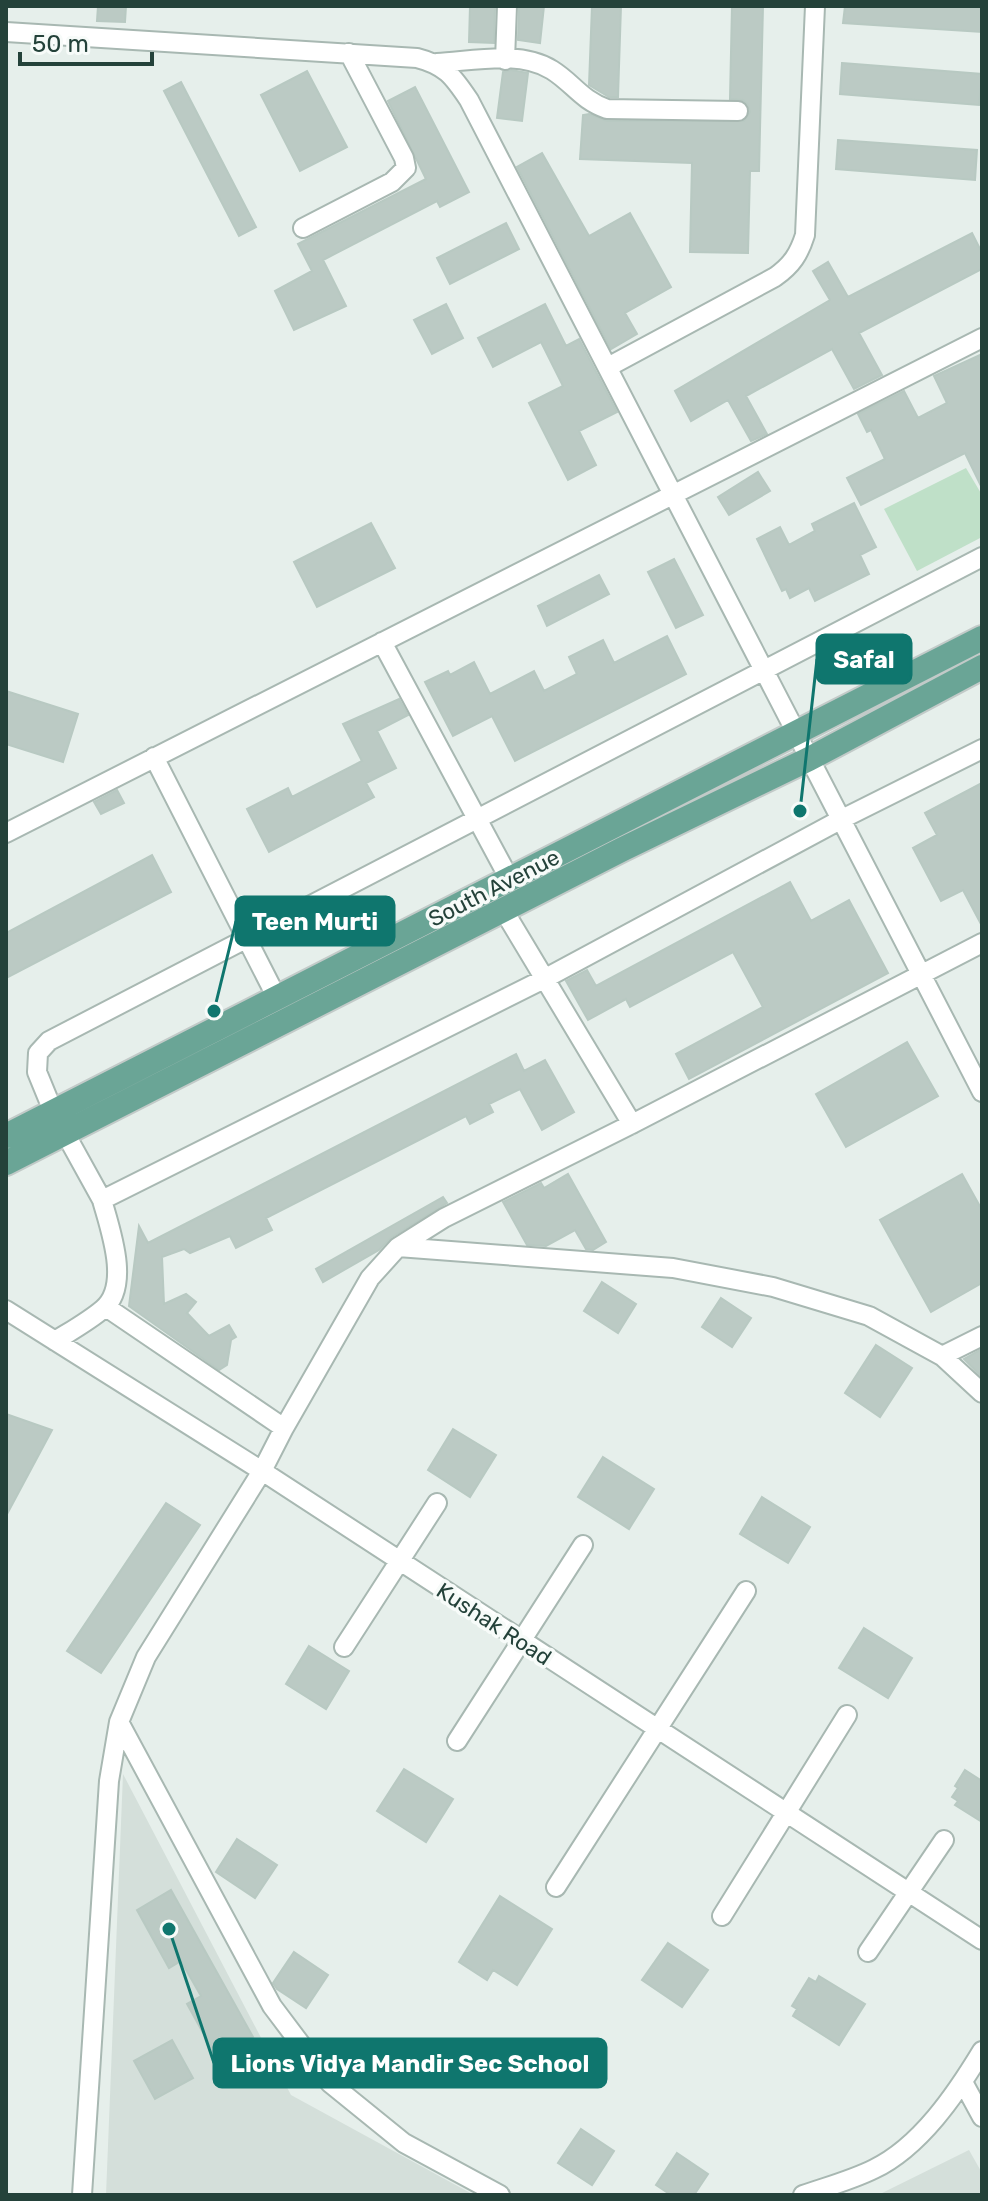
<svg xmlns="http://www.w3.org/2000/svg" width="988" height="2201" font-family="Rubik,sans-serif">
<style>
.built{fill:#d4dfda}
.green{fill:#bfe0c8}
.building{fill:#bbcac4;stroke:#b8c9c2;stroke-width:2}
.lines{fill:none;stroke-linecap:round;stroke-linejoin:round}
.minor-casing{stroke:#a8b8b2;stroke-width:22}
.major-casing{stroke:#c2cac8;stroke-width:28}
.minor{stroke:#fff;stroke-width:18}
.major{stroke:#6aa596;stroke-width:24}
.labels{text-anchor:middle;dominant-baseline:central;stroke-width:7;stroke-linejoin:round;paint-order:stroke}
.street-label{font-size:22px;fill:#24423a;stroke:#f7fbf9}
.leader{fill:none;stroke:#0f766e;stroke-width:3}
.callout-dot{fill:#0f766e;stroke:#f7fbf9;stroke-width:3}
.callout{fill:#0f766e;stroke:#0f766e;stroke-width:3}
.callout-label{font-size:24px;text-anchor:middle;font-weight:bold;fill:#fff}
</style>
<rect width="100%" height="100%" fill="#e6efeb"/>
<path class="built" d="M123 1774 291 2095 474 2195H106Z
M969 2150 982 2173V2195H878Z"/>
<path class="green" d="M966 468 982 495V537L917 571 884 509Z"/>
<path class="building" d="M98 6H126L125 22 97 21Z
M470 6H495L494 43 469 42Z
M519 6H544L540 43 518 40Z
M592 6H621L618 97H609L589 85Z
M732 6H763L759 171H750L748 253 690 252 692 163 580 159 583 115 589 114 607 121H744L750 112 748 105 743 100 730 99Z
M845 6H982V32L843 23Z
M842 63 982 74 979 105 840 94Z
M511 70 528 73 522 121 497 118 503 72Z
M307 71 347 147 300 171 261 95Z
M181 82 256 227 239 236 164 91Z
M415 87 469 192 440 207 437 201 323 260 346 306 294 330 275 291 312 271 298 244 426 179 388 101Z
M838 140 977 150 975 180 836 169Z
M542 153 589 236 630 213 671 287 625 313 637 334 611 349 517 167Z
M506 223 519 249 450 284 437 258Z
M972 233 982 253V269L859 333 882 375 854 389 832 349 746 396 767 434 751 441 728 400 691 421 675 391 830 300 813 271 828 262 848 297Z
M446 304 463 338 432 354 414 320Z
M545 304 566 346 579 339 617 412 579 431 596 465 568 480 529 403 563 386 541 342 493 367 478 338Z
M982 354V488L965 453 861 505 847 478 885 459 871 430 867 432 858 414 904 391 918 418 947 403 934 376Z
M758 472 770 491 729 515 718 497Z
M854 503 876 547 860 555 869 574 815 601 809 588 790 598 786 589 782 591 757 539 780 527 789 545 815 531 812 524Z
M371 523 395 568 317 607 294 562Z
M674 559 703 615 676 628 648 572Z
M599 575 609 594 547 626 538 606Z
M667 636 686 674 515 761 492 716 453 736 425 682 448 671 450 675 474 662 490 694 534 671 544 691 577 674 569 657 603 640 614 663Z
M6 691 78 714 63 762 6 744Z
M399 699 408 715 377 731 396 768 366 783 374 797 269 852 247 809 288 788 292 797 362 761 343 724Z
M982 783V926L963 890 941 901 913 848 937 835 925 813Z
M117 790 124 803 101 814 94 802Z
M152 855 171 892 6 978V933Z
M790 882 811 921 849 900 888 973 689 1079 676 1054 763 1007 733 952 630 1007 626 999 588 1020 566 981 587 970 596 986Z
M907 1042 938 1096 846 1147 816 1094Z
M516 1054 524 1071 545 1060 574 1112 542 1130 520 1089 489 1104 493 1112 470 1124 466 1116 266 1218 272 1230 236 1248 230 1236 190 1253 184 1249 162 1257 164 1304 186 1294 196 1302 187 1313 209 1336 229 1325 236 1337 231 1340 227 1365 219 1370 129 1306 139 1226 148 1243Z
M568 1174 606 1242 593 1250 586 1249 575 1230 546 1246 527 1245 503 1202 541 1183 544 1188Z
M962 1174 982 1210V1283L931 1312 880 1220Z
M443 1197 447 1203 392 1237 379 1250 323 1282 316 1269Z
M602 1282 636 1304 618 1333 584 1311Z
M721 1298 751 1318 732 1347 702 1327Z
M876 1345 912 1368 880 1417 845 1393Z
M982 1349V1377L964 1359Z
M6 1414 52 1430 6 1516Z
M453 1429 496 1455 470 1497 428 1470Z
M603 1457 654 1489 629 1529 578 1497Z
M762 1497 810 1527 788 1563 740 1534Z
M166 1503 200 1525 101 1673 67 1651Z
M864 1628 912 1658 888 1698 839 1668Z
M309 1646 349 1671 326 1709 286 1684Z
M404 1769 453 1799 426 1842 377 1811Z
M965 1770 982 1781V1822L955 1805 958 1801 952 1797 958 1788 955 1786Z
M237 1839 277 1865 255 1898 216 1872Z
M171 1890 253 2037 217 2058 187 2004 201 1996 181 1961 169 1968 137 1910Z
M500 1896 552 1929 517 1985 493 1970 487 1980 459 1962Z
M668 1943 708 1970 682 2007 642 1980Z
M294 1952 328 1975 306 2008 277 1989 273 1983Z
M819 1976 865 2004 839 2045 793 2016 797 2009 792 2006 809 1978 816 1982Z
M172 2040 193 2078 155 2099 134 2061Z
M581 2129 614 2151 592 2185 558 2163Z
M677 2153 708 2174 694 2195H671L656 2185Z"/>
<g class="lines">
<defs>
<path id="minor" d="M6 32 417 58C445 65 453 76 469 100L982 1092
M505 60 507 6
M437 63C473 61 520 50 552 70 573 83 581 100 607 109L738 111
M303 228 392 182 406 168 404 158 349 53
M608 367 775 277C792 265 799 254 805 235L815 6
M382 642 510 880
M154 757 277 998
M6 833 982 338
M504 911 632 1124
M53 1111 37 1072 38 1053 49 1041 982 557
M65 1133 102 1200 544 979 840 820 982 749
M398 1247 673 1268 773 1287 869 1316 942 1356 982 1393
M106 1307 284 1428
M6 1310 262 1471 982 1940
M55 1341C71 1331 89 1321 103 1309 131 1286 110 1229 102 1200
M942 1356 982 1336
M344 1647 437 1503
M119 1722 272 2006 330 2083 404 2143 500 2195
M457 1741 583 1545
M556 1887 746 1591
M722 1916 847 1715
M868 1952 944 1840
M963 2082 982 2117
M82 2195 109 1781 119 1722 146 1657 262 1471 284 1428 370 1278 398 1247 444 1218 632 1124 982 943
M803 2195C826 2187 852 2180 874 2169 920 2147 956 2094 982 2051"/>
<path id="major" d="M6 1136 982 638
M6 1163 623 849 809 759 982 667"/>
</defs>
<use href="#minor" class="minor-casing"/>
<use href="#major" class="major-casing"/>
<use href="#minor" class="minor"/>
<use href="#major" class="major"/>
</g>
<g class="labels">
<g class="street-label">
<text transform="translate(494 888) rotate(-27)">South Avenue</text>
<text transform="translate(494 1624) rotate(33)">Kushak Road</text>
</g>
</g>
<path class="leader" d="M800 811L817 659M214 1011L236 921M169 1929L214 2063"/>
<g class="callout-dot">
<circle cx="800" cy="811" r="8"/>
<circle cx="214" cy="1011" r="8"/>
<circle cx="169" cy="1929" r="8"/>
</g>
<g class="callout">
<rect x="817" y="635" width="94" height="48" rx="8"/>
<rect x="236" y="897" width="158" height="48" rx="8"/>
<rect x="214" y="2039" width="392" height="48" rx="8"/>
</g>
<g class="callout-label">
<text x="864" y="668">Safal</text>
<text x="315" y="930">Teen Murti</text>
<text x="410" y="2072">Lions Vidya Mandir Sec School</text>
</g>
<rect width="988" height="2201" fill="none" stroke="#24423a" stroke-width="16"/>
<path d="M20 52v12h132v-12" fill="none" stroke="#24423a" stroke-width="4"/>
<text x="32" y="52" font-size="24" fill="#24423a" stroke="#f7fbf9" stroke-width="6" paint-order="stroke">50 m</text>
</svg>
